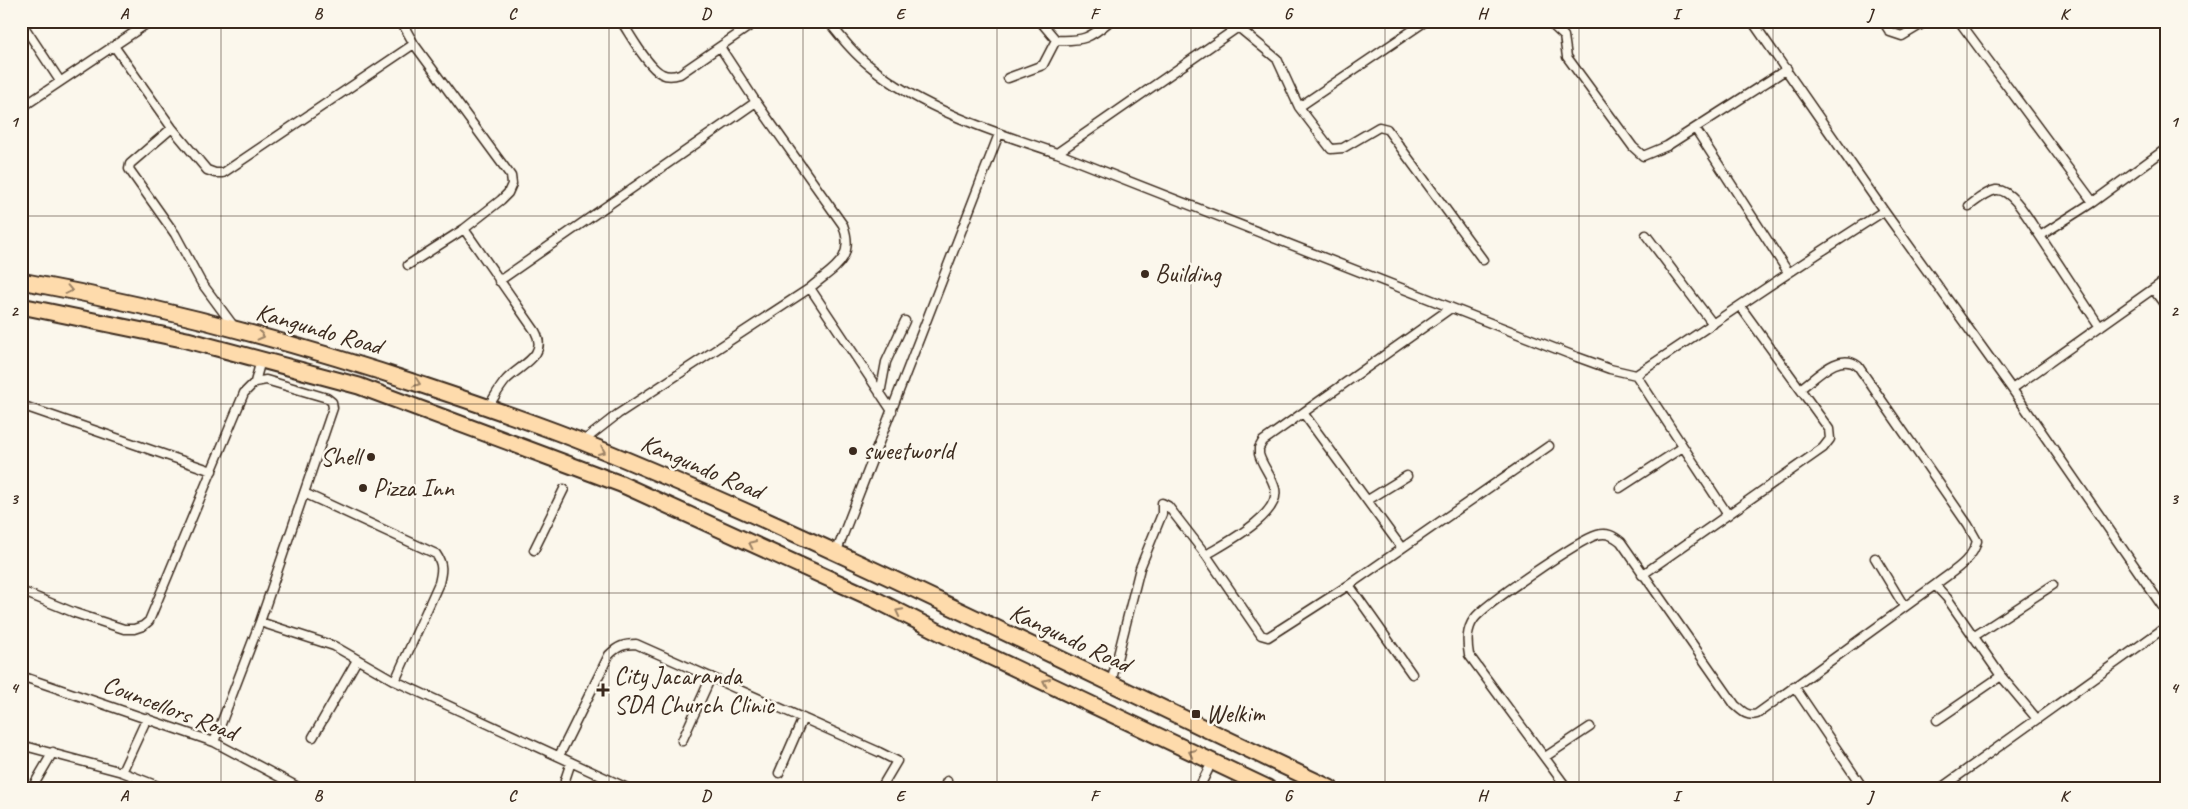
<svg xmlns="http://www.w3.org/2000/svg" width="2188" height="809" font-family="Caveat,sans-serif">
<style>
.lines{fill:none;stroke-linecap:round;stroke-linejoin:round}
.street-casing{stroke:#3b2a1e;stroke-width:11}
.highway-casing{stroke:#3b2a1e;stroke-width:19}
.street{stroke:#fbf7ec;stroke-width:8}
.highway{stroke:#fedbac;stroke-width:15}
.oneway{stroke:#9c8265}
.grid{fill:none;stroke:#3b2a1e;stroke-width:1;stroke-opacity:0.55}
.poi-dot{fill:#3b2a1e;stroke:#fbf7ec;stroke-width:2}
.labels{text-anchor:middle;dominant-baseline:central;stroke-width:5;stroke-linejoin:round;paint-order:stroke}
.poi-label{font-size:25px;fill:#3b2a1e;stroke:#fbf7ec;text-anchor:start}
.street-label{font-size:25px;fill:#3b2a1e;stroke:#fbf7ec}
.neatline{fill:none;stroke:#3b2a1e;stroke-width:2}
.grid-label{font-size:16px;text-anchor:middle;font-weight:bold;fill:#3b2a1e}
</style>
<rect width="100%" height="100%" fill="#fbf7ec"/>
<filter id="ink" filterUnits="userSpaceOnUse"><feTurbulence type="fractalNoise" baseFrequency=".02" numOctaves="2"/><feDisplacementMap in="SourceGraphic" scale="10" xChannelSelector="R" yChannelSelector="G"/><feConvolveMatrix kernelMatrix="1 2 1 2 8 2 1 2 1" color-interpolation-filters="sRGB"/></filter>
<g filter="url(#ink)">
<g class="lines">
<defs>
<path id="street" d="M401 21 414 44
M621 21C630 34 648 68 662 74 668 77 674 76 680 74L757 21
M828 21C841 37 854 54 870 66 919 108 996 133 1057 153L1577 357 1610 369 1636 375C1719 320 1800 264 1884 211
M1040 21 1056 40
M1548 21 1564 36 1567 57 1633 147 1643 156 1667 146 1787 69
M1752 21 1884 211 2012 389 2167 613
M1883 21 1890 32 1902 36 1927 21
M1959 21 2093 202 2167 148
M21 22 60 81
M1238 27 1277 59 1299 107 1331 149 1343 148 1379 127 1387 129 1483 260
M114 46 172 128 207 170 215 173H223L414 44 511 176 512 184 508 193 501 200 464 229 408 265
M720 47 756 102
M1008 78 1043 65 1056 40C1083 41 1089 39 1110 21
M1299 107 1426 21
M21 108 151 21
M172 128 130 164 129 169 175 234 201 282 235 328
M1695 128 1788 272
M1057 153 1247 21
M2093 202 2040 236 2100 327
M1969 206C1977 200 1986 192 1996 190 2013 188 2031 224 2040 236
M464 229 535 331C549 356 520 365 506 380 499 388 494 398 488 407
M1646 235 1713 324
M499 281 756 102 843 225C856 260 833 268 810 288L618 414 582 442
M810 288 892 411
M2153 289 2167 308
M1636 375 1728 515
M255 382 261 360
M1800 389C1816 378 1839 351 1858 366L1968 525 1977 541C1972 562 1951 572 1935 585
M2012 389 2167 279
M880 394 886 362 905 321
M21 405 212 471
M1304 414 1401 547
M1620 488 1683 447
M304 493 436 554C443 564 442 571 439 583L395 681
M1368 500 1407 476
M534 550 564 489
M836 553 999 134
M1206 555C1224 544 1281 515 1275 489 1272 476 1262 466 1259 454V448L1263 441 1451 308
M1875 558 1904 606
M1642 575 1823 448 1830 439 1829 429 1740 306
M1349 585 1412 674
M21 591 75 613 124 629H134L143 626 149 621 244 393 255 382 266 380 327 398 332 402 333 408 260 622
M1973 637 2053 585
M21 676 214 742 300 788
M1111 683 1140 568 1162 514V503L1168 506 1206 555 1261 635 1268 637 1349 585 1549 446
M1794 686 1863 788
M1937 720 2001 676
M313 737 357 660
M682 741 711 677
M214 742 260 622 334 646 395 681 627 788
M21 745 122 772 163 788
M559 756 609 655C618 646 624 644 636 644L879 752 897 761 881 788
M1545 757 1590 727
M122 772 147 718
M779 773 803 718
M32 788 53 752
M566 788 565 780 571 762
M944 788 947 781
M1199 788 1208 770
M1567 788 1469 655C1467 643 1466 630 1474 619 1484 605 1579 540 1597 535 1607 532 1614 536 1621 542L1735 705C1742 711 1747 717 1757 714L1935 585 1947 598 2001 676 2037 719
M1941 788 2167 626"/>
<path id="highway" d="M21 281C158 306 293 342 425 386 479 404 533 422 585 443 839 546 1082 672 1330 788
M21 306 187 340 359 386 621 484 876 600 951 638 1268 788"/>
</defs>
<use href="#street" class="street-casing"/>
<use href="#highway" class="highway-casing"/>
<use href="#street" class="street"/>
<use href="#highway" class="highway"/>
</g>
<defs><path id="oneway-chevron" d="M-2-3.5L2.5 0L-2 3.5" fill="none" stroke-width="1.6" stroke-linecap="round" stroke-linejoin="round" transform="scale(1.25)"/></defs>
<g class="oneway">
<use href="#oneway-chevron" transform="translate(69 290) rotate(12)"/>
<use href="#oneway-chevron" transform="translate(261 336) rotate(14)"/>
<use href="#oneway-chevron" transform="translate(417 383) rotate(19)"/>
<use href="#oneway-chevron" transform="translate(602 451) rotate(23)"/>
<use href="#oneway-chevron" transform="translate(752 544) rotate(-155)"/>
<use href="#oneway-chevron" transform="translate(899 612) rotate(-153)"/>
<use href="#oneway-chevron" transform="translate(1046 682) rotate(-155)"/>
<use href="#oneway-chevron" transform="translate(1192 753) rotate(-155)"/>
</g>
</g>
<path class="grid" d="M221 21V788M415 21V788M609 21V788M803 21V788M997 21V788M1191 21V788M1385 21V788M1579 21V788M1773 21V788M1967 21V788M21 216H2167M21 404H2167M21 593H2167"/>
<g class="poi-dot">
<circle cx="1145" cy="274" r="5"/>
<circle cx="853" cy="451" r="5"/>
<circle cx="371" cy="457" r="5"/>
<circle cx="363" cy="488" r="5"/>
<path d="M600.5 682.5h5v5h5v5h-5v5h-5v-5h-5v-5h5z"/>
<rect x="1191" y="709" width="10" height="10" rx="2.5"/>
</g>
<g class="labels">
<g class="poi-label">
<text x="1155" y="274">Building</text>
<text x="863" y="451">sweetworld</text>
<text x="361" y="457" text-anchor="end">Shell</text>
<text x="373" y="488">Pizza Inn</text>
<text x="614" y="676">City Jacaranda<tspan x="614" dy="29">SDA Church Clinic</tspan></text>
<text x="1206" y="714">Welkim</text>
</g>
<g class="street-label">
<text transform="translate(319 329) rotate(16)">Kangundo Road</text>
<text transform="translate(702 467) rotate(23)">Kangundo Road</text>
<text transform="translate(1070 638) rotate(25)">Kangundo Road</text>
<text transform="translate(170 708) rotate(21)">Councellors Road</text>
</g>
</g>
<rect width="2188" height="809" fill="none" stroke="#fbf7ec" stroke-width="55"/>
<rect x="28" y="28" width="2132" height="754" class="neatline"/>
<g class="grid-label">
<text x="124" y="19">A</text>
<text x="318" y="19">B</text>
<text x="512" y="19">C</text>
<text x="706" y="19">D</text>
<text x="900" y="19">E</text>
<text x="1094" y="19">F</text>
<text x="1288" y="19">G</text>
<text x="1482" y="19">H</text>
<text x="1676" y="19">I</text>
<text x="1870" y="19">J</text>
<text x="2064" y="19">K</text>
<text x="14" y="127">1</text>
<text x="2174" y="127">1</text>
<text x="14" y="316">2</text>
<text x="2174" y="316">2</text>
<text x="14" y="504">3</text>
<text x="2174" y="504">3</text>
<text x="14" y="693">4</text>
<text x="2174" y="693">4</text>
<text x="124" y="801">A</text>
<text x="318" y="801">B</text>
<text x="512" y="801">C</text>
<text x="706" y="801">D</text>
<text x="900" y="801">E</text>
<text x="1094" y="801">F</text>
<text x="1288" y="801">G</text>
<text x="1482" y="801">H</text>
<text x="1676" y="801">I</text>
<text x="1870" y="801">J</text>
<text x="2064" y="801">K</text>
</g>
</svg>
